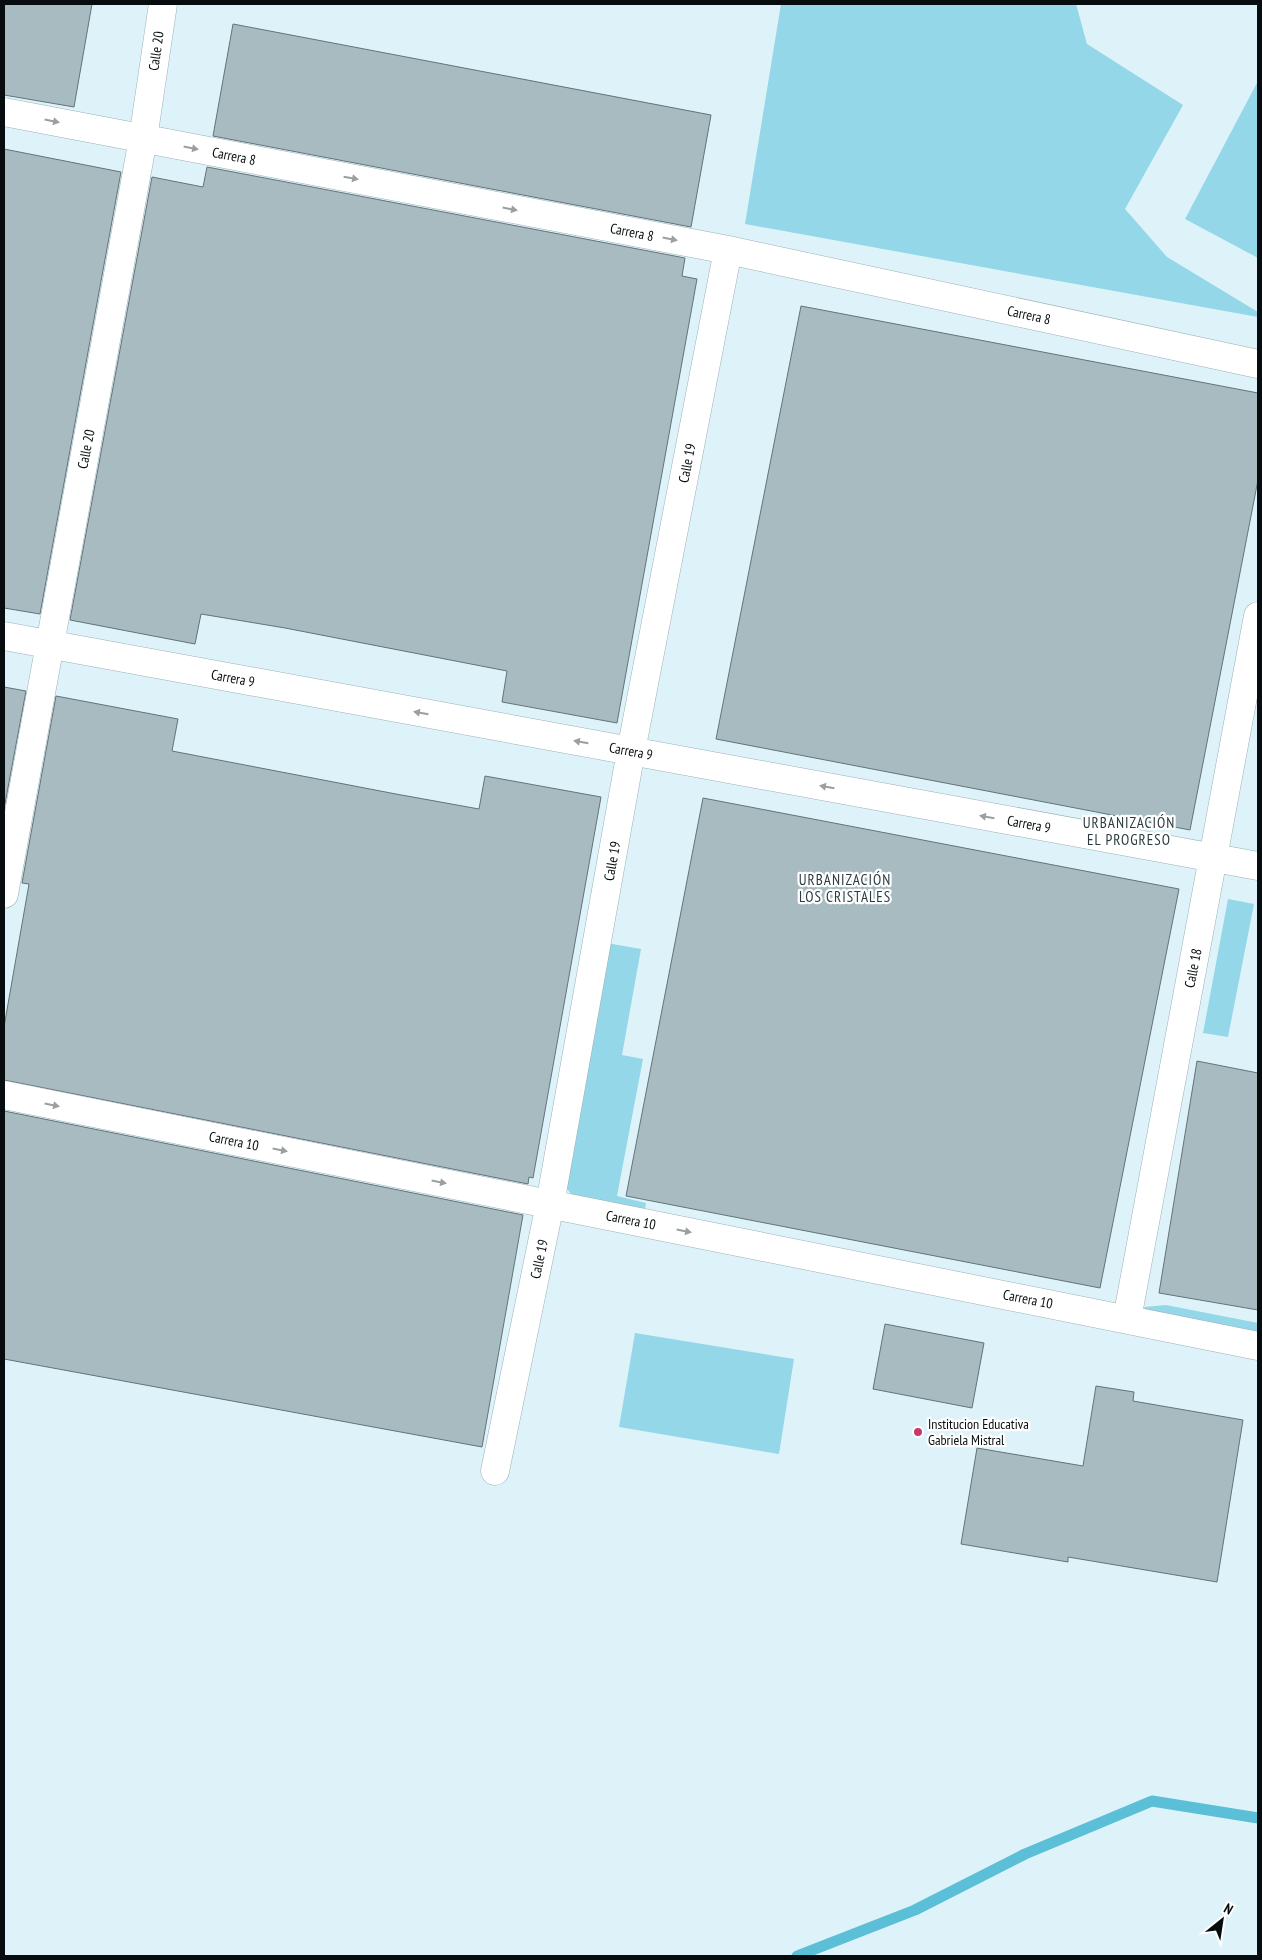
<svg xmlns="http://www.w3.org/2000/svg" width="1262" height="1960" font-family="'PT Sans Narrow',sans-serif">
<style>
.green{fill:#94d7e8}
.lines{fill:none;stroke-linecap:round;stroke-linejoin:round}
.stream{stroke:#5abfd7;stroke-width:11}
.building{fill:#a7bbc0;stroke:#627479}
.minor-casing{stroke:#9cb0b6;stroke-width:29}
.minor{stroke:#fff;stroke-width:28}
.oneway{fill:#9c9e9f}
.poi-dot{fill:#c73a67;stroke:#fff;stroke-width:2}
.labels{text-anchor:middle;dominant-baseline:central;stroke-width:4.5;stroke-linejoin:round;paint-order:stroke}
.street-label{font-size:14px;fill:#070d0f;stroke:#fff}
.poi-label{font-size:14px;fill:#070d0f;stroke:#fff;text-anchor:start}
.neighbourhood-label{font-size:15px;letter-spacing:1px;fill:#2b3c40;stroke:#fff}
</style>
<rect width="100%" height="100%" fill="#def3f9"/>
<path class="green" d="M781 4H1076L1087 44 1183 105 1125 209 1167 257 1258 312V317L745 224Z
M1258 81V258L1185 219Z
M1228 899 1254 904 1228 1037 1203 1033Z
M601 942 641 949 622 1055 643 1059 617 1196 646 1203 644 1214 574 1197 559 1180Z
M1166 1305 1258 1323V1337L1147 1314 1144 1307Z
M635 1333 794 1359 779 1454 619 1427Z"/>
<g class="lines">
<path class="stream" d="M797 1956 915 1910 1025 1854 1152 1801 1258 1818"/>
</g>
<path class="building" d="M4 4H92L74 107 4 95Z
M233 24 711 115 691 227 213 136Z
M4 149 121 172 40 614 4 608Z
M207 167 685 258 682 276 697 279 617 723 502 702 507 671 285 628 201 614 195 644 70 620 152 177 203 187Z
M801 306 1258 393V480L1190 830 716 739Z
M4 687 26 691 4 809Z
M56 696 178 719 172 751 396 794 479 809 485 776 601 797 533 1178 529 1177 528 1184 4 1080V1027L29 884 22 883Z
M703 798 1179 889 1100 1288 626 1196Z
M1197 1061 1258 1073V1310L1159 1293Z
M4 1111 523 1215 482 1447 4 1359Z
M885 1324 984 1343 972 1408 873 1389Z
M1096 1386 1134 1392 1133 1401 1243 1420 1217 1582 1068 1557V1562L961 1544 977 1448 1083 1466Z"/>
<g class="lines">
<defs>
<path id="minor" d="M4 112 728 250 1258 364
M4 636 1258 866
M4 894 143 139 163 4
M4 1095 1258 1346
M1127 1319 1258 616
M495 1471 550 1204 631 751 728 250"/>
</defs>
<use href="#minor" class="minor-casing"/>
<use href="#minor" class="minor"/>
</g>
<defs><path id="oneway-solid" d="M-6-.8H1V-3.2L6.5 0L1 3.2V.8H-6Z" transform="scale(1.25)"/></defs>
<g class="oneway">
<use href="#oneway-solid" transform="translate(52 121) rotate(11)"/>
<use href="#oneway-solid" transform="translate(191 148) rotate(11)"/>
<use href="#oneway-solid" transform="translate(351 178) rotate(10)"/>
<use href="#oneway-solid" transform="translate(510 209) rotate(11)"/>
<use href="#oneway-solid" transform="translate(670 239) rotate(11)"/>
<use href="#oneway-solid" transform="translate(421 713) rotate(-170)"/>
<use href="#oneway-solid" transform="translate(581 742) rotate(-170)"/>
<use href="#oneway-solid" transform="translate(827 787) rotate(-170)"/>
<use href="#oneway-solid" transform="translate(987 817) rotate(-170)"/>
<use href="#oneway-solid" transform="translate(52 1105) rotate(11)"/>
<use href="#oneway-solid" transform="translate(280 1150) rotate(11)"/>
<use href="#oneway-solid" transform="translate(439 1182) rotate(11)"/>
<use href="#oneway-solid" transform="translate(684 1231) rotate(11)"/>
</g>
<circle class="poi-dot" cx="918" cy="1432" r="5"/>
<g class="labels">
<g class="street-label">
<text transform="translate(156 51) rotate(-82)">Calle 20</text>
<text transform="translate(234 156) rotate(11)">Carrera 8</text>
<text transform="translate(632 232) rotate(11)">Carrera 8</text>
<text transform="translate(1029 315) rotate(12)">Carrera 8</text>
<text transform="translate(86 449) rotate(-79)">Calle 20</text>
<text transform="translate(687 463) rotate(-79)">Calle 19</text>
<text transform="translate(233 678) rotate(10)">Carrera 9</text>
<text transform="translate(631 751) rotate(10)">Carrera 9</text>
<text transform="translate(1029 824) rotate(10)">Carrera 9</text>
<text transform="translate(612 861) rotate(-80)">Calle 19</text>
<text transform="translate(1193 968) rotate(-79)">Calle 18</text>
<text transform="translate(234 1141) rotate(11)">Carrera 10</text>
<text transform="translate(631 1220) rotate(11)">Carrera 10</text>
<text transform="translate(539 1259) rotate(-78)">Calle 19</text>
<text transform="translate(1028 1299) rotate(11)">Carrera 10</text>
</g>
<g class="poi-label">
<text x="928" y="1424">Institucion Educativa<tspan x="928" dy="16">Gabriela Mistral</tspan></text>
</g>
<g class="neighbourhood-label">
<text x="1129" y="822">URBANIZACIÓN<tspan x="1129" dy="17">EL PROGRESO</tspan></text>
<text x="845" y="879">URBANIZACIÓN<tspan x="845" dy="17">LOS CRISTALES</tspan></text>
</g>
</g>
<rect width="1262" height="1960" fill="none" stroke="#070d0f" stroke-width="10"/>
<g transform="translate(1222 1920) rotate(30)" stroke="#ffffff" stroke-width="4" paint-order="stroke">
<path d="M0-4L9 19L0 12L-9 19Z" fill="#070d0f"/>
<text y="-8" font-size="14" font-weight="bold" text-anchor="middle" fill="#070d0f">N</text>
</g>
</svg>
